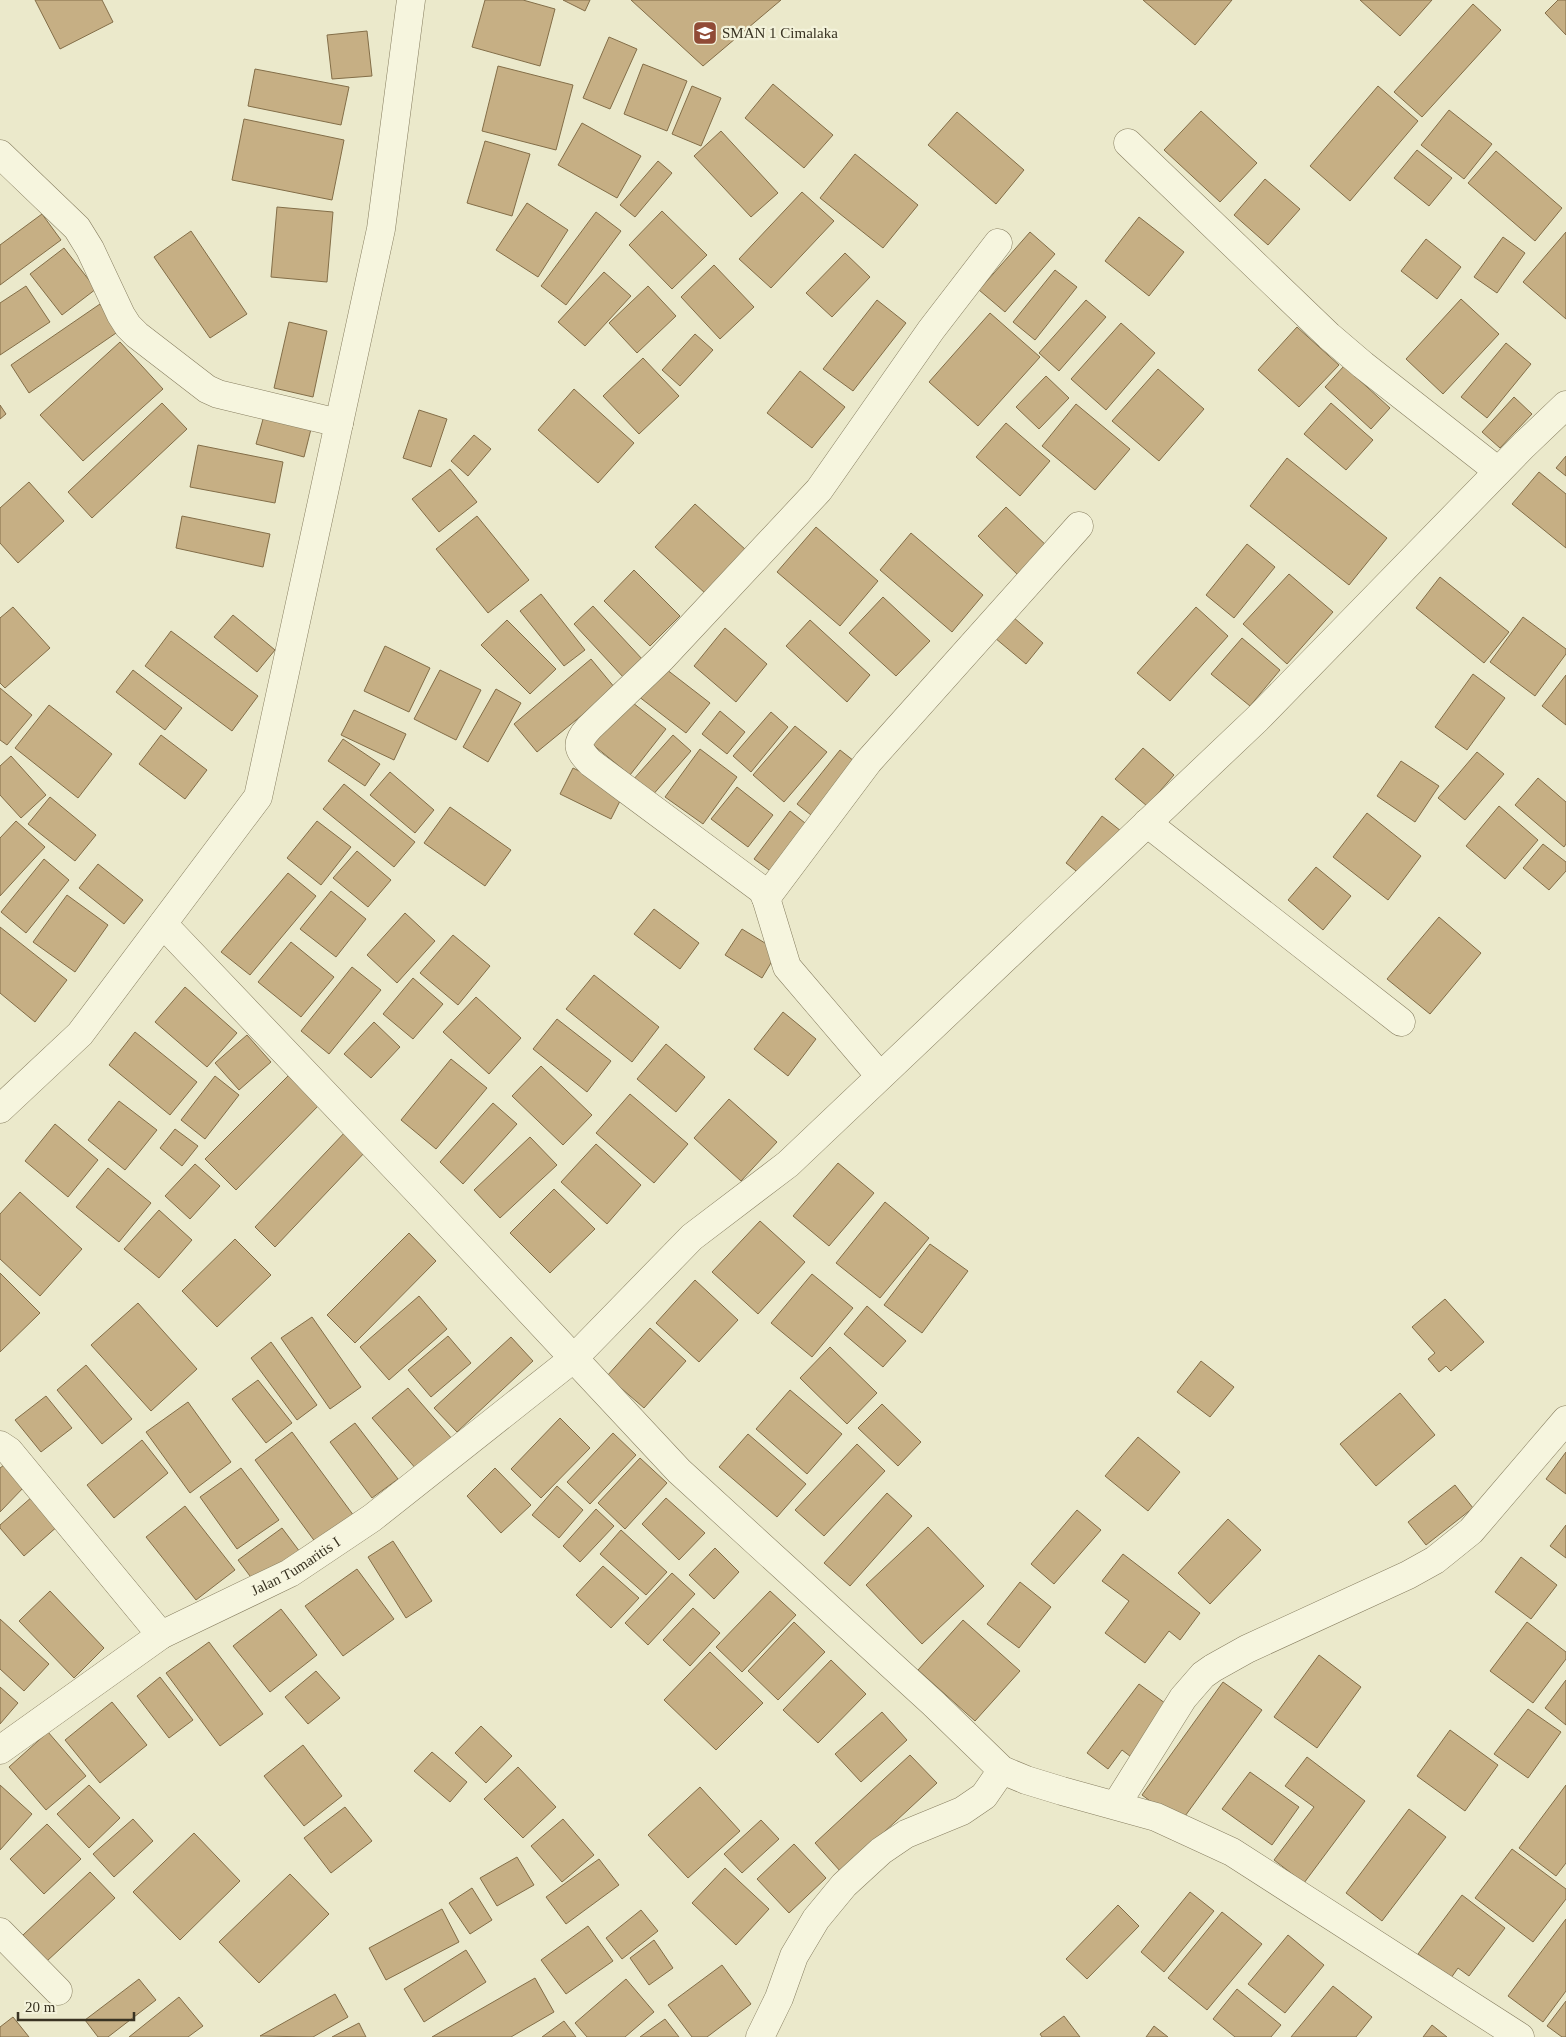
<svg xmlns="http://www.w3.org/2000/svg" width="1566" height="2037" font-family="'Times New Roman',serif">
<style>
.building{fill:#c6af84;stroke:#836e48}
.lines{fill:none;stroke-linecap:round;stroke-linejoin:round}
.minor-casing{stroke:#877e60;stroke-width:29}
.minor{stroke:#f6f5de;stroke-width:28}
.labels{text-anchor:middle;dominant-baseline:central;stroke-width:4.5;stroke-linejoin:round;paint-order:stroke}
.poi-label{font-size:15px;fill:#393322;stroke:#f3f2da;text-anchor:start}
.street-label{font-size:15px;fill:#393322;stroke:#f3f2da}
</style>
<rect width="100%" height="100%" fill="#ebe9cb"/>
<path class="building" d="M35 0H102L113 22 60 49Z
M485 0H523L555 9 540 66 472 47Z
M563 0H590L585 11Z
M631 0H781L703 66Z
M1143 0H1232L1195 45Z
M1360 0H1432L1400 36Z
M1558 0H1566V35L1545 13Z
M1473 4 1501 30 1422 117 1394 92Z
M367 31 372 76 332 79 327 35Z
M609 37 637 49 610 109 583 98Z
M643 64 687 81 667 131 624 114Z
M498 66 573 85 556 150 482 131Z
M255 69 349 87 341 125 248 106Z
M773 84 833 135 804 168 745 118Z
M692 86 721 98 701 146 672 134Z
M1378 86 1418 121 1350 201 1310 166Z
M1449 110 1492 144 1464 179 1421 145Z
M1201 111 1257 163 1220 202 1164 150Z
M957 112 1024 170 996 204 928 145Z
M244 119 344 140 332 200 232 180Z
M582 123 641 156 617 198 558 165Z
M721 131 778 193 751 217 694 156Z
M485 141 530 154 512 216 467 203Z
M1417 150 1452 178 1429 206 1394 178Z
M1496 151 1562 208 1535 241 1468 183Z
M855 154 918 205 883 248 820 198Z
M658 161 672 173 635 217 620 205Z
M1265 179 1300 209 1268 245 1234 215Z
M802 192 834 221 771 288 739 259Z
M527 203 568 230 538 277 496 250Z
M277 207 333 212 327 282 271 277Z
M662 211 707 255 672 289 629 245Z
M596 212 621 231 566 305 541 286Z
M42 214 61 240 0 285V245Z
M1139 217 1184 252 1149 296 1105 261Z
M191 231 247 314 210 338 154 257Z
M1030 232 1055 254 1005 312 979 290Z
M1566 232V319L1523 282Z
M1503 237 1525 253 1497 293 1474 277Z
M1426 239 1461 267 1437 299 1401 271Z
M64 248 96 289 62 315 30 274Z
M845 253 870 277 832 317 806 293Z
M714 265 754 307 720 339 681 297Z
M1055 270 1077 287 1035 340 1013 322Z
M604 272 631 296 585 346 558 322Z
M26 286 50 322 0 355V303Z
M648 286 676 316 637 353 609 323Z
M1461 299 1499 334 1443 394 1406 359Z
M877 300 906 323 853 391 823 369Z
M1086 300 1106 317 1059 371 1039 353Z
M100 304 119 331 29 393 11 365Z
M990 313 1040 357 978 426 929 382Z
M289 322 327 331 313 397 274 388Z
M1121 323 1155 353 1106 410 1071 379Z
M1297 327 1339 365 1299 407 1258 370Z
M695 334 713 350 680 386 662 370Z
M120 342 163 389 83 461 40 415Z
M1506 343 1531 364 1487 418 1461 397Z
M643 358 679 396 639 434 603 396Z
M1344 366 1390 408 1371 429 1325 387Z
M1158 369 1204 409 1159 461 1112 421Z
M800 371 845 407 812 448 767 413Z
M1046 376 1069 398 1039 429 1016 407Z
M574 389 634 443 598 483 538 430Z
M1514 397 1532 414 1500 448 1482 432Z
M162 403 187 429 92 518 68 492Z
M1331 403 1373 440 1346 470 1304 434Z
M1076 404 1130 449 1095 490 1042 446Z
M0 405 6 414 0 419Z
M419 410 447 419 431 467 403 458Z
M265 412 312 425 304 457 256 444Z
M1006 423 1050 461 1020 496 976 457Z
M474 435 491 449 468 476 451 461Z
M198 445 283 462 275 503 190 487Z
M1566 456V476L1556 468Z
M1287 458 1387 538 1349 585 1250 506Z
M450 469 477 502 439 532 412 499Z
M1539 472 1566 494V548L1512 504Z
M29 482 64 521 18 563 0 543V508Z
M695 504 746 550 706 594 655 547Z
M1006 507 1049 548 1020 577 978 536Z
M182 516 270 534 263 567 176 548Z
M477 516 529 580 488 613 436 549Z
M816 527 878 581 840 626 777 572Z
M911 533 983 595 952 632 880 570Z
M1247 544 1275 567 1234 618 1206 595Z
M634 570 680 616 650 646 604 601Z
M1289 574 1333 612 1287 664 1243 624Z
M1440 577 1509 632 1484 663 1416 608Z
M541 594 585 650 564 666 520 611Z
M883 597 930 641 896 676 849 633Z
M593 606 643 660 624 678 574 624Z
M13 607 50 648 5 688 0 683V618Z
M1196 607 1228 636 1170 701 1137 673Z
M233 615 275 650 257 672 214 637Z
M1013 617 1043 643 1026 664 995 638Z
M1523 617 1566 649V654L1535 696 1490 662Z
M507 620 556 669 530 694 481 645Z
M810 620 870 675 847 702 786 646Z
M725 628 767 664 736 702 694 666Z
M171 631 258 696 232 731 145 666Z
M1242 638 1280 670 1250 706 1211 674Z
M385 646 430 668 409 712 364 691Z
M591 659 615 688 537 752 514 724Z
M662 666 710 703 686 733 638 696Z
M133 670 182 708 165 730 116 692Z
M440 670 481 690 456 740 414 719Z
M1473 674 1505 698 1467 750 1435 727Z
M1566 675V725L1542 706Z
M0 688 32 715 7 745 0 740Z
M496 689 521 703 488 762 463 747Z
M628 699 666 729 630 775 592 744Z
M49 705 112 754 78 798 15 748Z
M354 710 406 734 394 760 341 735Z
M720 711 745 732 727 754 702 734Z
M771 712 788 727 751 772 733 756Z
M795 726 827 752 784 802 753 775Z
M161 735 207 770 185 799 139 764Z
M673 735 691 751 651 797 632 781Z
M343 739 380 764 365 786 328 761Z
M1143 748 1174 775 1147 806 1115 779Z
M700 749 737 777 703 824 665 797Z
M840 750 863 768 820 822 797 804Z
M1477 752 1504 774 1465 820 1438 798Z
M11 756 46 795 21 818 0 795V766Z
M1401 761 1439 786 1415 822 1377 796Z
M573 768 624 793 611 819 560 794Z
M390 772 434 810 415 833 370 795Z
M1538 778 1566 802V844L1564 847 1515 805Z
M344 784 415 842 394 867 323 809Z
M737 787 773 815 748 847 711 819Z
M50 797 96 835 75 861 28 824Z
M1499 806 1538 840 1505 879 1466 846Z
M450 807 511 850 485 886 424 843Z
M790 811 815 831 780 878 754 859Z
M1367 813 1421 856 1388 900 1333 857Z
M1102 816 1121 831 1085 878 1066 863Z
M16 821 45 847 0 896V838Z
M317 821 351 847 321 885 287 858Z
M1543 844 1566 862V871L1549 890 1523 868Z
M357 851 391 880 368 907 333 878Z
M44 859 69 880 26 933 1 912Z
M98 864 143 900 124 924 79 888Z
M1316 867 1351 896 1323 930 1288 900Z
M288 873 316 896 250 975 221 952Z
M331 891 366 919 336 957 300 929Z
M67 895 108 925 75 972 33 942Z
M654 909 699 943 680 969 634 934Z
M405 913 435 941 397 983 367 955Z
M1439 917 1481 953 1430 1014 1387 979Z
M0 927 67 980 35 1022 0 993Z
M742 929 778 951 762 978 725 955Z
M453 935 490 966 458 1005 420 973Z
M291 942 334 977 301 1017 258 982Z
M352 967 381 990 329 1054 301 1031Z
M594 975 659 1027 632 1062 566 1009Z
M413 978 443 1004 413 1039 383 1014Z
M185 987 237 1033 207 1067 155 1022Z
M476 997 521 1038 489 1074 443 1032Z
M783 1012 816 1039 788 1076 754 1049Z
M557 1019 611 1061 587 1092 533 1049Z
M374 1022 400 1047 371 1078 344 1054Z
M135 1032 197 1082 170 1115 109 1065Z
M247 1035 271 1062 239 1090 215 1063Z
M666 1044 705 1077 676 1112 637 1079Z
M451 1059 487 1088 436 1149 401 1120Z
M541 1066 592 1115 563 1145 512 1096Z
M291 1073 321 1103 236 1190 205 1159Z
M215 1076 239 1095 205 1139 181 1120Z
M630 1094 688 1144 654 1183 596 1133Z
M729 1099 777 1142 741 1181 694 1138Z
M119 1101 157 1130 125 1170 88 1140Z
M493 1103 517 1124 463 1184 440 1162Z
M55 1124 98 1160 68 1197 25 1161Z
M175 1129 198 1146 182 1166 160 1148Z
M347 1130 367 1150 275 1247 255 1227Z
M530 1137 557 1165 500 1218 474 1190Z
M596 1144 641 1185 607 1224 561 1182Z
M838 1163 874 1193 829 1246 793 1216Z
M195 1164 220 1186 190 1219 165 1196Z
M108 1168 151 1203 119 1242 76 1207Z
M554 1189 595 1229 550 1273 510 1233Z
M20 1192 82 1249 40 1296 0 1259V1214Z
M885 1202 929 1238 880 1298 836 1263Z
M159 1210 192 1240 159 1278 124 1249Z
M760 1221 805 1262 758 1314 712 1272Z
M409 1233 436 1261 355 1343 327 1315Z
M235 1239 271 1275 217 1327 182 1291Z
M930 1244 968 1271 922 1333 884 1305Z
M0 1273 40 1313 0 1352Z
M812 1274 853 1308 812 1357 771 1323Z
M695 1280 738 1320 699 1362 656 1323Z
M419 1296 447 1329 389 1380 360 1347Z
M1445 1299 1484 1342 1451 1371 1446 1366 1439 1372 1428 1359 1435 1353 1412 1327Z
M138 1303 197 1369 151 1411 91 1345Z
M867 1306 906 1341 883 1367 844 1334Z
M312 1317 361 1387 330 1409 281 1338Z
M650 1328 686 1361 644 1408 607 1376Z
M448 1336 471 1363 431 1397 408 1370Z
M511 1337 533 1361 457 1432 434 1408Z
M271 1342 317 1405 297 1420 251 1358Z
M830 1347 877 1393 847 1424 800 1378Z
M1201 1361 1234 1387 1210 1417 1177 1392Z
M86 1365 132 1419 102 1444 57 1390Z
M258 1380 292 1423 266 1443 232 1399Z
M408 1388 453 1440 417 1470 372 1418Z
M790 1390 842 1434 807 1474 756 1429Z
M1400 1393 1435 1435 1376 1486 1340 1444Z
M46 1396 72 1428 41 1452 15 1420Z
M188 1402 231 1462 190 1493 146 1432Z
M882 1404 921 1442 898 1466 858 1428Z
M560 1418 590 1448 541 1498 511 1469Z
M355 1423 398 1479 372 1498 330 1442Z
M292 1432 354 1516 316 1543 255 1460Z
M613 1433 636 1455 590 1504 567 1482Z
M748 1434 806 1484 777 1517 719 1467Z
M1138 1437 1180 1472 1148 1511 1105 1476Z
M142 1440 168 1473 114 1518 87 1485Z
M857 1444 885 1471 824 1536 795 1510Z
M1566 1452V1494L1546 1479Z
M640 1458 667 1483 625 1529 598 1503Z
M4 1465 25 1486 0 1512V1468Z
M241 1468 279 1520 237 1549 200 1497Z
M495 1468 531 1505 501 1533 467 1496Z
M1455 1485 1473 1508 1426 1545 1408 1522Z
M557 1486 583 1510 559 1538 532 1515Z
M887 1493 912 1516 850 1586 824 1563Z
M33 1496 59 1525 24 1556 0 1528V1525Z
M666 1498 705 1533 679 1560 642 1524Z
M185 1506 235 1570 196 1600 146 1537Z
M596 1509 614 1526 580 1562 563 1546Z
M1077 1510 1101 1530 1054 1584 1031 1564Z
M1228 1519 1261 1550 1210 1604 1178 1573Z
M1566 1525V1558L1550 1546Z
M928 1527 984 1586 922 1644 866 1585Z
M282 1528 303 1556 259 1588 238 1560Z
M621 1530 667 1572 646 1595 600 1554Z
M393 1541 432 1601 406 1618 368 1557Z
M715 1548 739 1572 714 1599 689 1575Z
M1123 1554 1200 1613 1180 1640 1169 1631 1145 1663 1105 1633 1129 1601 1102 1581Z
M1521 1557 1557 1585 1531 1619 1495 1592Z
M603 1566 639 1598 611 1628 576 1595Z
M357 1569 394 1619 343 1656 305 1606Z
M672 1573 695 1594 648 1645 625 1623Z
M1020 1582 1051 1607 1019 1648 987 1624Z
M50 1591 104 1648 74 1678 19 1621Z
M770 1591 796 1615 742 1672 716 1647Z
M693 1608 720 1633 690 1666 663 1640Z
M281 1609 317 1655 270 1692 233 1646Z
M0 1619 49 1664 24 1691 0 1669Z
M963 1620 1020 1671 975 1721 918 1670Z
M794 1622 825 1652 778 1700 748 1671Z
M1527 1622 1566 1652V1659L1533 1703 1490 1671Z
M209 1642 263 1714 220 1746 166 1673Z
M710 1652 763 1703 716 1750 664 1700Z
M1319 1655 1361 1687 1317 1748 1274 1717Z
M831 1660 866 1694 818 1743 783 1710Z
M316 1671 340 1698 308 1724 285 1697Z
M160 1677 193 1720 169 1738 137 1696Z
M1566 1680V1725L1545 1708Z
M1223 1682 1262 1710 1180 1823 1142 1795Z
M1139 1684 1173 1709 1135 1760 1122 1750 1108 1769 1087 1753Z
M0 1687 18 1703 0 1724Z
M112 1702 147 1745 100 1783 65 1740Z
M1528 1709 1561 1732 1528 1778 1494 1754Z
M882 1712 907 1740 861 1782 835 1754Z
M481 1726 512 1756 486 1783 455 1753Z
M1450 1730 1498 1765 1465 1811 1417 1776Z
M48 1732 86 1776 46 1810 9 1767Z
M303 1745 342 1796 304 1826 264 1776Z
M432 1752 467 1782 450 1802 414 1771Z
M910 1755 937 1783 841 1872 815 1843Z
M1307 1757 1365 1801 1304 1883 1274 1860 1314 1807 1285 1786Z
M518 1767 556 1807 523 1838 484 1799Z
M1250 1772 1299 1807 1272 1845 1222 1809Z
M0 1785 32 1814 0 1850Z
M89 1785 120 1818 89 1848 57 1814Z
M1566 1785V1863L1556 1876 1519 1848Z
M700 1787 740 1831 688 1878 648 1835Z
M345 1807 372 1841 331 1873 304 1838Z
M1409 1809 1446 1837 1382 1921 1346 1893Z
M133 1819 153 1841 114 1877 93 1854Z
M563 1819 594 1855 562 1882 531 1846Z
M761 1820 779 1839 742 1873 724 1854Z
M47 1824 81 1859 44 1894 10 1859Z
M194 1833 240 1881 180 1940 133 1892Z
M794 1844 826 1878 789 1913 757 1879Z
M1512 1849 1566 1889V1899L1533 1942 1475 1898Z
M517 1857 534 1885 497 1906 480 1878Z
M599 1859 619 1885 566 1924 546 1897Z
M725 1868 769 1909 736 1945 692 1903Z
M90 1872 115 1898 47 1961 23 1935Z
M290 1874 329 1914 259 1983 219 1942Z
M472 1888 492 1920 470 1934 449 1903Z
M1190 1892 1214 1911 1164 1972 1141 1952Z
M1462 1895 1505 1928 1469 1976 1458 1968 1451 1978 1418 1954Z
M1118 1905 1139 1926 1087 1979 1066 1959Z
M442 1909 459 1942 386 1980 369 1948Z
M641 1910 658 1931 622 1959 606 1938Z
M1222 1912 1262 1944 1207 2010 1168 1978Z
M1566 1919V1991L1543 2022 1508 1996Z
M588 1926 613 1961 566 1994 541 1960Z
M1288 1935 1324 1965 1285 2013 1248 1984Z
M654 1940 673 1968 649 1985 630 1958Z
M466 1950 486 1982 424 2022 404 1989Z
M722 1965 751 2004 707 2037H692L668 2005Z
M535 1978 554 2012 511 2037H432Z
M139 1979 156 2000 108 2037H98L85 2020Z
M626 1979 654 2012 625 2037H587L575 2023Z
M1333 1986 1372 2017 1356 2037H1291Z
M1237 1989 1281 2025 1271 2037H1235L1213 2019Z
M335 1994 348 2017 313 2037 260 2036Z
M179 1997 203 2026 188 2037H129Z
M1566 2001V2037H1562L1547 2026Z
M1064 2016 1080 2037H1042L1040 2034Z
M13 2017 29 2037H0V2027Z
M665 2019 679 2037H640Z
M564 2021 576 2037H542Z
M359 2023 366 2037H332Z
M1432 2025 1447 2037H1423Z
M1154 2026 1168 2037H1146Z"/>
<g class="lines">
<defs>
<g id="minor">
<path d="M1128 143 1329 336 1363 365 1498 471"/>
<path d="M0 154 77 228 90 249 121 315 128 326 137 335 207 389 218 394 339 423"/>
<path d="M1147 823 1401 1022"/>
<path d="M766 898 868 762 1079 526"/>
<path d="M163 924 425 1199 679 1471 934 1704 1002 1770 1026 1780 1062 1791 1156 1817 1232 1852 1520 2037"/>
<path d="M880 1076 787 967 766 898 762 890 591 763C577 749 575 743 589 728L661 659 819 490 931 330 998 243"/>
<path d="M0 1109 80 1034 258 797 381 229 411 0"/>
<path d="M0 1445 9 1451 161 1635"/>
<path id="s1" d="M0 1750 161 1635 290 1573 372 1518 574 1358 692 1237 788 1164 1257 719 1524 445 1566 405"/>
<path d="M1116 1805 1183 1698 1203 1675 1213 1668 1247 1649 1408 1575 1435 1560 1471 1531 1566 1420"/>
<path d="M0 1932 58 1991"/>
<path d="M760 2037 779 1998 794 1956 816 1919 844 1885 881 1851 906 1834 962 1811 984 1796 1002 1770"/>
</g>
</defs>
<use href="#minor" class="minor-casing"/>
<use href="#minor" class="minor"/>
</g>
<defs>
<symbol id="school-square" viewBox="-11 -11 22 22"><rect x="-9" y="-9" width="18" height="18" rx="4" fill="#904b36" stroke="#f3f2da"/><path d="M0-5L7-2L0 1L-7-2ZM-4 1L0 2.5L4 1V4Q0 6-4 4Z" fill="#fff"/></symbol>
</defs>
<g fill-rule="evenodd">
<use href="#school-square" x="691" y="19" width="28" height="28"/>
</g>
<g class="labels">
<g class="poi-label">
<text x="722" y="33">SMAN 1 Cimalaka</text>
</g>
<g class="street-label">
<text stroke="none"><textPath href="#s1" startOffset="349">Jalan Tumaritis I</textPath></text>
</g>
</g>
<path d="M18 2012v8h116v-8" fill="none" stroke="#393322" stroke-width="2.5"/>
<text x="25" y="2012" font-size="15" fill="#393322" stroke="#f3f2da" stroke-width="4" paint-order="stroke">20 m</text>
</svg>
